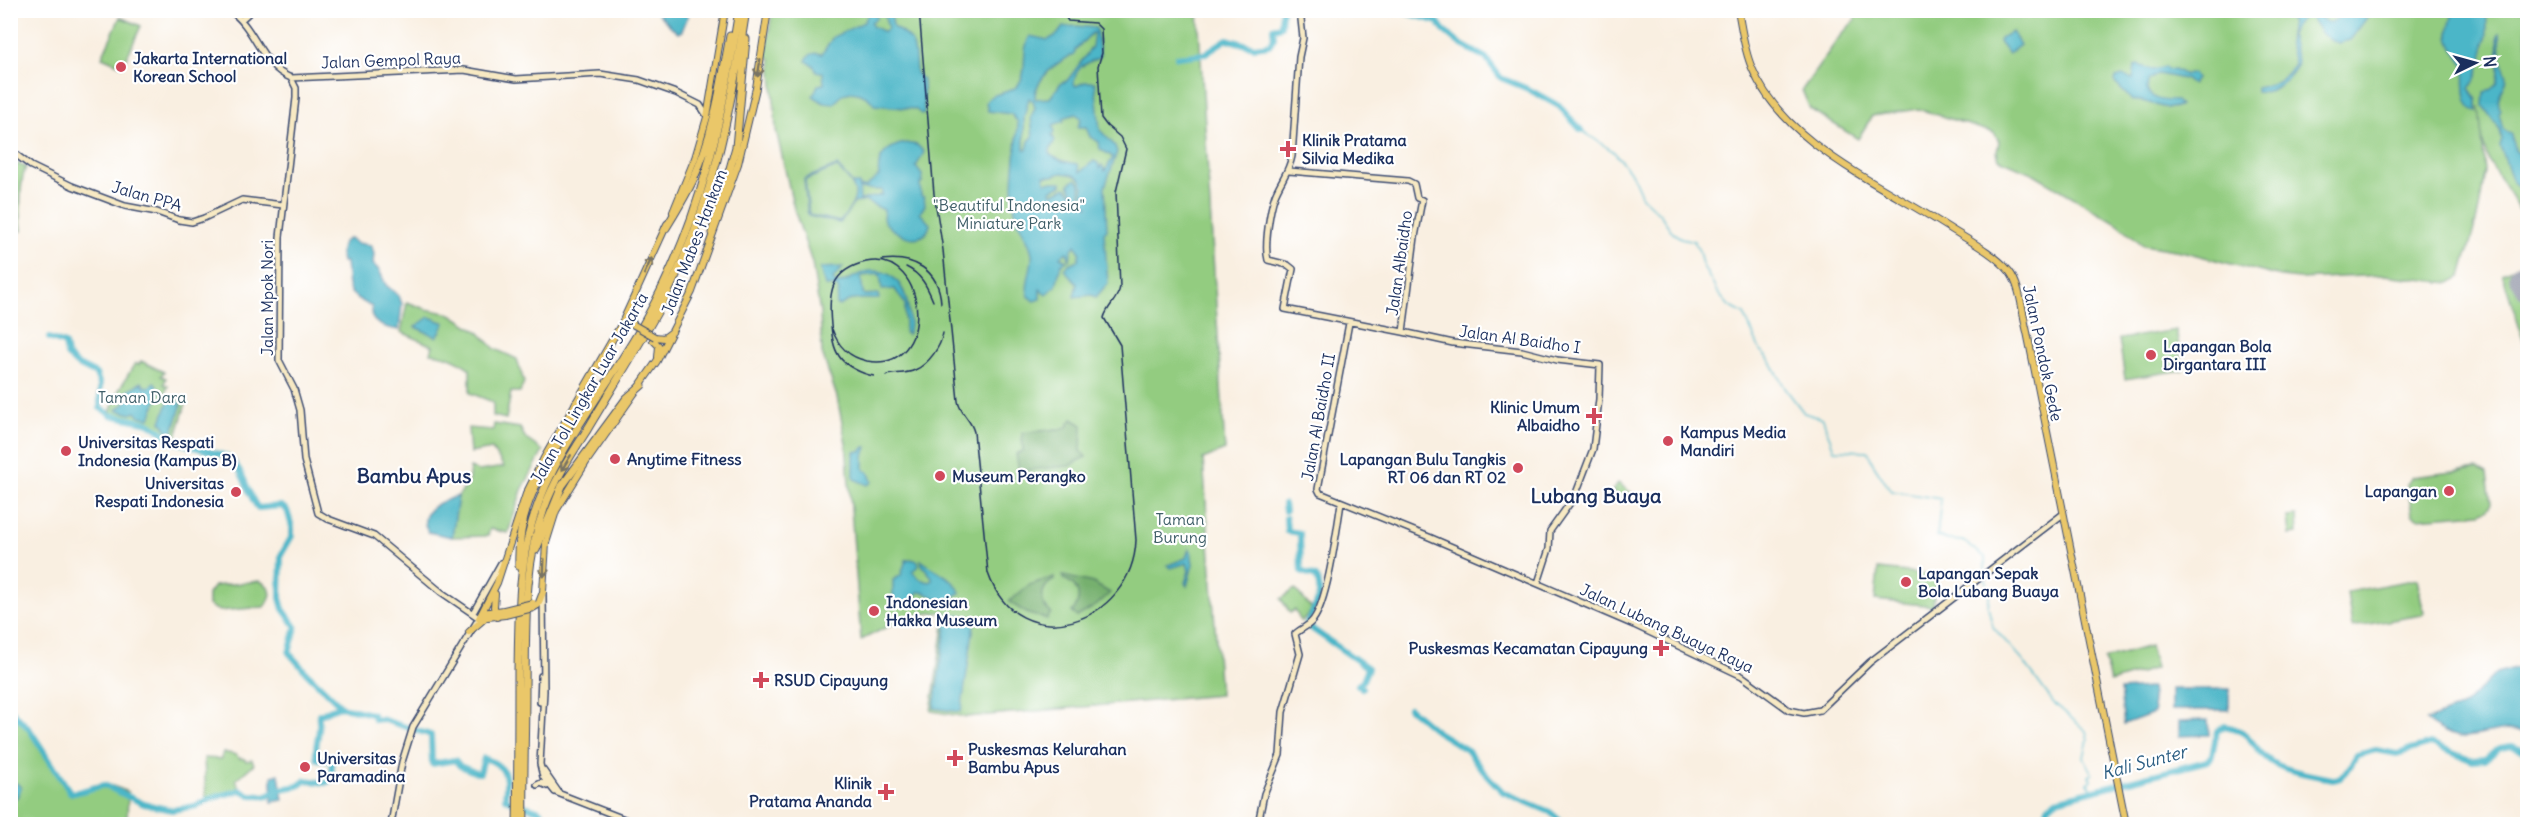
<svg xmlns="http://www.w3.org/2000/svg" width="2538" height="835" font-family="Delius,sans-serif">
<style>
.green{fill:#93cc80;stroke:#577e6f;stroke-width:1.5}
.forest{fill:#76b06e;stroke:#487066;stroke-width:1.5}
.water{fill:#4bb6c8;stroke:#337293;stroke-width:1.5;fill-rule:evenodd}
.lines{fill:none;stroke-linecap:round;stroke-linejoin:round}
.stream{stroke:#4bb6c8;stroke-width:1.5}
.river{stroke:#4bb6c8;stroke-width:6}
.runway{stroke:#8a8fa0;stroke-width:24}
.secondary-casing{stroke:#3c4c72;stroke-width:8}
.primary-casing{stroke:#3c4c72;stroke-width:8}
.highway-casing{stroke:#3c4c72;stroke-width:9}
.secondary{stroke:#f7e9c3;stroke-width:5}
.primary{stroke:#eac769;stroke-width:6}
.highway{stroke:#eac769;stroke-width:7}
.tram{stroke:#1b2f5e;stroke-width:1.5}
.rail{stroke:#1b2f5e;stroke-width:1.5}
.primary-bridge-casing{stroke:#3c4c72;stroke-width:8;stroke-linecap:butt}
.primary-bridge{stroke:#eac769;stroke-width:6}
.oneway{stroke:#787363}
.poi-dot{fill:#d1495b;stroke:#fff;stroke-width:2}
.labels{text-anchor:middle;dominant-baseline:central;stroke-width:4.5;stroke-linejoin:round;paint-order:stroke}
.poi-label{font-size:16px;font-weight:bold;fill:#1b2f5e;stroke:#fff;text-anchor:start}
.street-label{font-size:16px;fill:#1b2f5e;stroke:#fff}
.park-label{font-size:16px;fill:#3f5e68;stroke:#fff}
.water-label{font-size:18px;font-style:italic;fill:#2c5e83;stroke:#fff}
.quarter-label{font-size:20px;font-weight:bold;fill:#1b2f5e;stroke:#fff}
</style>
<rect width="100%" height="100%" fill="#fff"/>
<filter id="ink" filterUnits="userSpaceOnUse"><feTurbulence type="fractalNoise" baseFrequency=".0167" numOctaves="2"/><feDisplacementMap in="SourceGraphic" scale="12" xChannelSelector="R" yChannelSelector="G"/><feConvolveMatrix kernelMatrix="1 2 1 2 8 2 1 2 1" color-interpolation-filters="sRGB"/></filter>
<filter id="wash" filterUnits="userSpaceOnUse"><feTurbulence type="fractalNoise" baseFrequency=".008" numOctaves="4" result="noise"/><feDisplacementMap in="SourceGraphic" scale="24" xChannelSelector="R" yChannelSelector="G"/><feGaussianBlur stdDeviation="1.35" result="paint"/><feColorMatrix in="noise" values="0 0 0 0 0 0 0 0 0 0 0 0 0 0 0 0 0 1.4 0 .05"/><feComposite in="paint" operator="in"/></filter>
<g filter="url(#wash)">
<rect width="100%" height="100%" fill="#f9efe1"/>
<path class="green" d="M772 11H1198L1225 450 1203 459 1220 695 966 717 931 711 946 612 911 615 861 640 846 443 837 397 822 353 820 313 812 263 794 209 776 130 771 59 766 56Z
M1855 11H2527V222L2488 160 2482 139 2479 107 2485 171 2479 210 2461 277 2450 283 2384 275 2299 279 2281 277 2181 251 2143 245 2117 223 2034 174 1999 159 1997 152 1999 141 1994 133 1919 109 1872 116 1858 139 1810 109 1802 90 1840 36 1855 20Z
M120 17 141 26 123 66 102 57Z
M10 161 26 167C19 183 20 213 22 231L11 232Z
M2523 264 2527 267V351L2502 273Z
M407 302 426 309 451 314 479 332 495 349 517 359 524 382 520 392H511L506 419 493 416V402L470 393V369C457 359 447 355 431 353L433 346 401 332Z
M2176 330 2183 370 2125 379 2119 339Z
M141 361 164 372 161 376 166 378 164 384 168 386 165 394 187 400 175 440 150 423 110 413 116 395 135 363 138 365Z
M494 424 520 428 526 439 543 451 522 490 508 533 490 529 488 536 452 537 458 496 468 484 470 468 479 471 504 467 492 449 470 453 468 428 493 430Z
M2477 469 2487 474 2491 503 2487 510 2480 513 2418 518 2412 514 2407 484 2412 477Z
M1618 483 1633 494 1627 502 1612 491Z
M2297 516 2298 534 2290 535 2288 517Z
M1878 569 1936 575 1933 606 1875 600Z
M2417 579 2424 613 2422 615 2352 627 2347 592Z
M260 581C273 587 274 597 264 607L219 611 208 605V594L214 586Z
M1295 589 1312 609 1301 622 1295 610 1290 613 1281 599Z
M2150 646 2156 668 2110 682 2104 659Z
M18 716 71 795C97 783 100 779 128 792L127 823 11 824V746L16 741 11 733V722Z
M223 752 237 755 238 758 245 759 246 761 252 760 254 764 236 780 240 789 206 798 204 758 221 759Z"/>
<path class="forest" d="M1072 419 1082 425 1081 451 1086 457 1069 466 1019 471 1016 454 1023 451 1022 433 1066 428Z
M1063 576 1093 583 1110 593 1097 605 1077 617 1072 612C1083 599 1079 584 1063 579Z
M1054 577V580C1040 587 1038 603 1051 613L1047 619 1028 614 1009 602 1029 585Z"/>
<path class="water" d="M685 10 688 16 682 31 678 33 658 14V11Z
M870 11H874L877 18 871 22 872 26 884 32 888 28 885 17 887 11H891L893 27C918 42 914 45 916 73L923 80 924 113 921 114 915 109 874 105C870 96 853 89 844 94 840 96 837 101 834 104L824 103 813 96 818 85 824 84 823 72H817L813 65 806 61C808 54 815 52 822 54L833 37 864 22Z
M2281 11H2311L2298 22 2290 34 2298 64C2289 79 2276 94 2256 92V88L2278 82 2295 65 2288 42 2291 21Z
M2336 11H2345L2349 14 2372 11 2350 40 2338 43 2323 35 2310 17 2316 13 2326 22 2331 23 2338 19Z
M2452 11H2486C2488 33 2487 37 2482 58 2478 73 2480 75 2469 88L2477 100V112C2460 105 2466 78 2464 64 2457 52 2448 46 2449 31 2449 24 2453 18 2452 11Z
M1077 26 1096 28 1100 55 1099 58C1085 63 1075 67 1074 84L1076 86 1085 82H1095L1100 130 1115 146 1117 152 1105 187 1107 230 1104 233 1108 283 1096 297 1092 295 1074 297 1077 284 1064 269 1069 264 1078 260 1080 252 1075 245 1071 251 1070 261 1067 252 1060 257 1067 261 1061 264 1056 286 1046 294 1040 289V299L1034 301C1019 293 1034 268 1032 254 1030 239 1019 229 1016 215 1009 184 1017 154 1018 122L1011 114 988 111 986 102C992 91 1010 95 1018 85 1029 72 1020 52 1030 36L1048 40 1057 35 1063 27ZM1092 33H1094L1092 47 1067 81 1061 83 1050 98 1035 99C1033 81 1058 60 1074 55L1075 50ZM1029 98 1033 101 1035 108 1031 117 1033 137 1029 141 1027 150 1024 149V117ZM1076 114 1081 118 1078 127H1086L1090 137 1099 142 1100 149 1113 157 1105 171 1102 165 1100 168 1098 163 1094 161 1080 172 1078 164C1069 163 1058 160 1050 155V150L1055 141 1052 135 1055 132 1053 125 1064 121 1063 118ZM1061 173C1085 175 1083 180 1083 201L1089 206 1081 203 1080 183 1076 179 1069 184 1075 197 1066 187 1052 194 1051 190 1062 185V182H1045L1044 176H1053Z
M2012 32 2020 45 2008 54 1999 42 2000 38Z
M2500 33 2501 59 2507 77C2506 90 2493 97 2501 110L2499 114 2503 129 2512 135 2514 150 2527 161V194L2513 182 2500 146 2502 139 2500 130 2483 106 2484 93C2488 90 2493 87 2496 84 2502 77 2498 45 2498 35Z
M2138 65 2153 70 2165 67 2167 70 2175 69 2185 75 2193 73 2196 78 2192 85 2184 79 2158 74 2148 81 2147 90C2153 101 2165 101 2176 101L2180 105C2166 114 2149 99 2132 100L2115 83 2116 78 2123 76 2133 79 2135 66Z
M906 143 917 145 924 152 916 167 922 175 923 182 920 183 921 196 924 197 925 205 920 213 930 224C925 250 891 234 883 219L884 210 866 201 861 202V200L882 195V190L860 189V187H866L879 176C876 157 887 146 906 143Z
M837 166 853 184H859L860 202 854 203 840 223 808 216 804 179ZM837 167C860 191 861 195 840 222L809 215 805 180Z
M350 238 357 243 371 245 374 253 373 264 379 270 386 285 399 296 402 304 399 330C386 328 367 324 372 307 343 291 349 292 346 262H342L340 254 343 242Z
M843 267 833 279 836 284C849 283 858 271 871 271 898 269 908 294 909 316 910 323 911 328 907 335L905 333V304L895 289 882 290 880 274 861 276 863 293 866 295 878 294 879 299C865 300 851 296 840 306L836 305 839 291 837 287 825 286 820 268Z
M429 317 445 323 437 337 415 327Z
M142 382 144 386 149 387 154 382 160 392 150 418 139 416 136 412 131 414 117 410 126 402 127 391Z
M172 399 180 402 181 406 173 432 167 430 161 422 169 400Z
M865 447H867L864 456V469L869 473 872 482 868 485 854 479V452L861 451Z
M458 496 452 537 428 532C416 510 441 501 458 496Z
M1189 549 1191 551 1193 564 1187 586 1185 583 1189 571 1187 563 1171 568 1168 565 1186 558Z
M911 559 918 561 919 566 912 571 920 579 929 582 932 581V577L922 565 921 560C933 570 956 578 960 593L945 602C934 600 929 591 918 592L910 604 902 605 893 600V580L901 575 906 560Z
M948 614 975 618 961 712 934 708Z
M2527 665V736C2507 722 2484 738 2461 737 2449 736 2436 727 2426 721L2465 705 2496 673Z
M2151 688 2154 713 2124 724 2120 690Z
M2171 689H2229V710H2171Z
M2208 720 2209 735 2179 736V721Z
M279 774 283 800 272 802V776Z
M10 780 18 784 21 788 18 796 11 802Z"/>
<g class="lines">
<path class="stream" d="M1581 130 1614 152 1632 174 1642 197 1660 214 1673 233 1681 238 1694 241 1699 251 1702 264 1717 292 1729 306 1744 314 1760 350 1771 362 1785 388 1804 413 1823 419 1834 450 1868 451 1872 462 1891 491 1941 499 1937 536 1948 540 1963 541 1985 557V573
M1985 578 1990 590 1988 607 1993 627 2023 661 2053 702 2086 731 2088 740 2084 757 2093 774 2089 776 2091 780 2088 783 2094 791"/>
<path class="river" d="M1397 10 1438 22 1444 31 1460 44 1486 58 1501 78 1528 89 1559 106 1581 130
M1177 57 1204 54 1227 39 1254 47 1269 45 1274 38 1273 28 1281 26 1282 10
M49 338 65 344 67 355 76 364 96 374 100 385V408L107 412
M110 415 149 423 176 442 226 456C245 468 246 493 258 508L281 506 287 510 292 527V536L281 555 280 598 283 609 296 627 289 653 307 673
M1284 504 1285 511
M1286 518 1287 531 1300 533 1301 571 1316 577C1325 593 1314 609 1307 623L1308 626 1368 668 1363 680 1358 685 1362 688
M308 674 341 706
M1409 708 1436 731 1467 750 1483 771 1503 792 1550 812 1564 824
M13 712 30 730 70 792 74 793 104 785 144 804 172 810 196 806 211 798 241 790 250 795 268 796 275 790 298 786 306 780 325 783 332 780V761L317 759C314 748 318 740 319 729 320 723 318 719 319 714H323C338 701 354 711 372 714L375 720 381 719 431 735 432 764 455 760 460 766 477 773H480L484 758C507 766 508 776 505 798 519 810 544 803 549 824
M2043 824 2048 807 2056 800 2207 761 2212 755 2217 731 2224 726C2253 731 2250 746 2270 761 2284 771 2316 776 2333 779 2347 778 2350 765 2357 755L2376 750 2397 754 2430 744 2473 761 2484 760 2500 748 2512 746 2522 750 2528 757"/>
<path class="runway" d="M2521 276 2528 288"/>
</g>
</g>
<g filter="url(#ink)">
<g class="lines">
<defs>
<path id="secondary" d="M229 10C256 27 260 66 291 78L464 70 516 79 600 74 639 80 676 93 700 105 707 116
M1300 10 1303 38 1299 57 1292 156C1289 172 1281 180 1275 195 1270 209 1264 245 1268 260L1288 265 1293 269 1285 309 1403 332 1453 343 1522 351 1557 360 1600 365 1599 399 1593 449 1575 496 1550 531 1549 549 1538 583
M242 19 252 10
M291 78 296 88V98L280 237 279 360 294 389 300 410 304 460 318 513 328 519 374 536 441 592 479 618 413 727 402 762 391 824
M10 150 31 166 72 186 125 206 157 212 179 220 192 222 204 218 242 200 283 205
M1289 171 1408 181 1414 184 1417 198 1422 200 1415 237 1403 332
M1349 323 1318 489 1320 493 1429 537 1634 625 1742 676 1789 710 1804 713 1820 710 1870 662 2063 514
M543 593 544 691 540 764 543 777 555 792 637 824
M474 611 501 563
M540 702 541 676
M543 770 559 793
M537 785 541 783 547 786
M1258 824 1264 794 1280 755 1283 712 1300 654 1295 634C1300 629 1309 626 1313 620 1328 601 1337 528 1341 503"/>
<path id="primary" d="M1738 10C1742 30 1744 50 1752 68 1783 143 1880 184 1946 226 1966 239 1993 252 2009 271 2021 286 2022 313 2027 332L2126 824
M673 212 695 158 707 117 725 10
M630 309 631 321 634 325
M655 337 664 338 672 332
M653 340 659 346 658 357
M495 594 494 607 497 617
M533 608 538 605 543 592 546 543 556 511 587 461 657 361 692 292 738 164 756 88 768 10
M482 613 504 610
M505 615 479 618 497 583 526 494 544 458 622 323 667 224
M469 632 484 619"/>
<path id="highway" d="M666 228C675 213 685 197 693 180 714 135 721 84 730 36
M712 233 736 147 746 39
M536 550 562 486 626 399 642 385
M519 566C517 520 532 489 555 449 563 435 574 420 576 403
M517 824C518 773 518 722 518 670 519 621 518 569 532 522 554 448 608 388 645 321 702 219 721 124 739 10
M524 824C523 779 525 734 525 688 526 629 523 566 544 509 554 481 571 455 587 430 612 388 638 348 661 305 712 211 730 114 746 10"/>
</defs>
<use href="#secondary" class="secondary-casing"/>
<use href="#primary" class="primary-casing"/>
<use href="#highway" class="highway-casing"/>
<use href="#secondary" class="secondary"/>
<use href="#primary" class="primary"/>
<use href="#highway" class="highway"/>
<path class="tram" d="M919 10 934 194 943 250 958 401C960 414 971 419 974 432L988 573C1018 662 1133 624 1136 540L1120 345 1104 318C1107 306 1118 300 1120 287L1116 192 1126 149 1120 137 1107 126 1101 118 1098 66 1102 53 1101 29 1095 23 1068 21 1061 10"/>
<path class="rail" d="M882 260C913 256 939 269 941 303
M906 267C921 274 927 286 933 301
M832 329C838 346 848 357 867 361 937 374 930 249 866 262 830 270 828 294 831 325 832 336 833 347 839 356 845 366 862 374 874 376
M887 375C896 373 907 374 915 370 929 364 941 346 943 333"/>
<defs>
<path id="primary-bridge" d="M634 325 655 337
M504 610 533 603
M505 615 533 608"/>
</defs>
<use href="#primary-bridge" class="primary-bridge-casing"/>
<use href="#primary-bridge" class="primary-bridge"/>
</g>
<defs><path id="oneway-shaft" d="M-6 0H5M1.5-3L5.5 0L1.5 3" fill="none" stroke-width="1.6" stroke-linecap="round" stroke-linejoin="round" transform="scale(1.5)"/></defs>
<g class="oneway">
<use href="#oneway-shaft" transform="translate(759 68) rotate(99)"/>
<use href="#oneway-shaft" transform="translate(648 266) rotate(-65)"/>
<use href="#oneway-shaft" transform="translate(566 463) rotate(122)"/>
<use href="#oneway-shaft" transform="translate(544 568) rotate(92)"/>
</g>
</g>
<g class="poi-dot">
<circle cx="121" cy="67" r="6"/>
<path d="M1285 140h6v6h6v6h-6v6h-6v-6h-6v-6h6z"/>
<circle cx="2151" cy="355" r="6"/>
<path d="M1591 407h6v6h6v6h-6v6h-6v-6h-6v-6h6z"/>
<circle cx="1668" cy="441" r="6"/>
<circle cx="66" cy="451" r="6"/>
<circle cx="615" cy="459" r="6"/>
<circle cx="1518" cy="468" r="6"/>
<circle cx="940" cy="476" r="6"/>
<circle cx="2449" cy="491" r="6"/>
<circle cx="236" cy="492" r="6"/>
<circle cx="1906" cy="582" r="6"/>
<circle cx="874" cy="611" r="6"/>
<path d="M1658 639h6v6h6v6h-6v6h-6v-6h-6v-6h6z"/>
<path d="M758 671h6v6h6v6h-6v6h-6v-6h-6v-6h6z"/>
<path d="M952 749h6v6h6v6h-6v6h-6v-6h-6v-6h6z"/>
<circle cx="305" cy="767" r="6"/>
<path d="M883 783h6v6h6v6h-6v6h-6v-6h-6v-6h6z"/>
</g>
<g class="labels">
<g class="poi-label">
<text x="133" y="58">Jakarta International<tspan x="133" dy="18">Korean School</tspan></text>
<text x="1302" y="140">Klinik Pratama<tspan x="1302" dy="18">Silvia Medika</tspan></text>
<text x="2163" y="346">Lapangan Bola<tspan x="2163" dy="18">Dirgantara III</tspan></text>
<text x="1580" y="407" text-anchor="end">Klinic Umum<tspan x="1580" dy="18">Albaidho</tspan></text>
<text x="1680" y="432">Kampus Media<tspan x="1680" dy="18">Mandiri</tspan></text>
<text x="78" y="442">Universitas Respati<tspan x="78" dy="18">Indonesia (Kampus B)</tspan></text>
<text x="627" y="459">Anytime Fitness</text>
<text x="1506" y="459" text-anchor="end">Lapangan Bulu Tangkis<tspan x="1506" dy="18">RT 06 dan RT 02</tspan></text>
<text x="952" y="476">Museum Perangko</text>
<text x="224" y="483" text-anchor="end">Universitas<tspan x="224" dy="18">Respati Indonesia</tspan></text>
<text x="2437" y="491" text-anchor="end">Lapangan</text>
<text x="1918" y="573">Lapangan Sepak<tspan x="1918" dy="18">Bola Lubang Buaya</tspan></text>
<text x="886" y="602">Indonesian<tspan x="886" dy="18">Hakka Museum</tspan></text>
<text x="1648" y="648" text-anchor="end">Puskesmas Kecamatan Cipayung</text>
<text x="774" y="680">RSUD Cipayung</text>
<text x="968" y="749">Puskesmas Kelurahan<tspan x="968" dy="18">Bambu Apus</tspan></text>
<text x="317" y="758">Universitas<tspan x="317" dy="18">Paramadina</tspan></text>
<text x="872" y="783" text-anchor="end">Klinik<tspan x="872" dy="18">Pratama Ananda</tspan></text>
</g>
<g class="street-label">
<text transform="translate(391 60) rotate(-2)">Jalan Gempol Raya</text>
<text transform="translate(147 196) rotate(16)">Jalan PPA</text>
<text transform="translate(694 242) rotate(-69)">Jalan Mabes Hankam</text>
<text transform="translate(1399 263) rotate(-82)">Jalan Albaidho</text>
<text transform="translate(267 298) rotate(-90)">Jalan Mpok Nori</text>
<text transform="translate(1520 339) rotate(8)">Jalan Al Baidho I</text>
<text transform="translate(2043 353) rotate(78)">Jalan Pondok Gede</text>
<text transform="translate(589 388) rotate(-60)">Jalan Tol Lingkar Luar Jakarta</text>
<text transform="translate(1318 417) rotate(-80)">Jalan Al Baidho II</text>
<text transform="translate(1667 628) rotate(25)">Jalan Lubang Buaya Raya</text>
</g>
<g class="park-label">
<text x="1009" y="205">"Beautiful Indonesia"<tspan x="1009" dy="18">Miniature Park</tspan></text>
<text x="142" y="397">Taman Dara</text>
<text x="1180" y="519">Taman<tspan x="1180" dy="18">Burung</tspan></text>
</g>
<g class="water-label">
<text transform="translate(2144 762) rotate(-15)">Kali Sunter</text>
</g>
<g class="quarter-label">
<text x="414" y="475">Bambu Apus</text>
<text x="1596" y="495">Lubang Buaya</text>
</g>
</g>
<rect width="2538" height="835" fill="none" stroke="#fff" stroke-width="36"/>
<g transform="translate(2475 63) rotate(85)" stroke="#ffffff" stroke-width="4.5" paint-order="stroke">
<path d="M0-4.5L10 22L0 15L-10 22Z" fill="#1b2f5e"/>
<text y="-9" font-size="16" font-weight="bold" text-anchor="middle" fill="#1b2f5e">N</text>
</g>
</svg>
